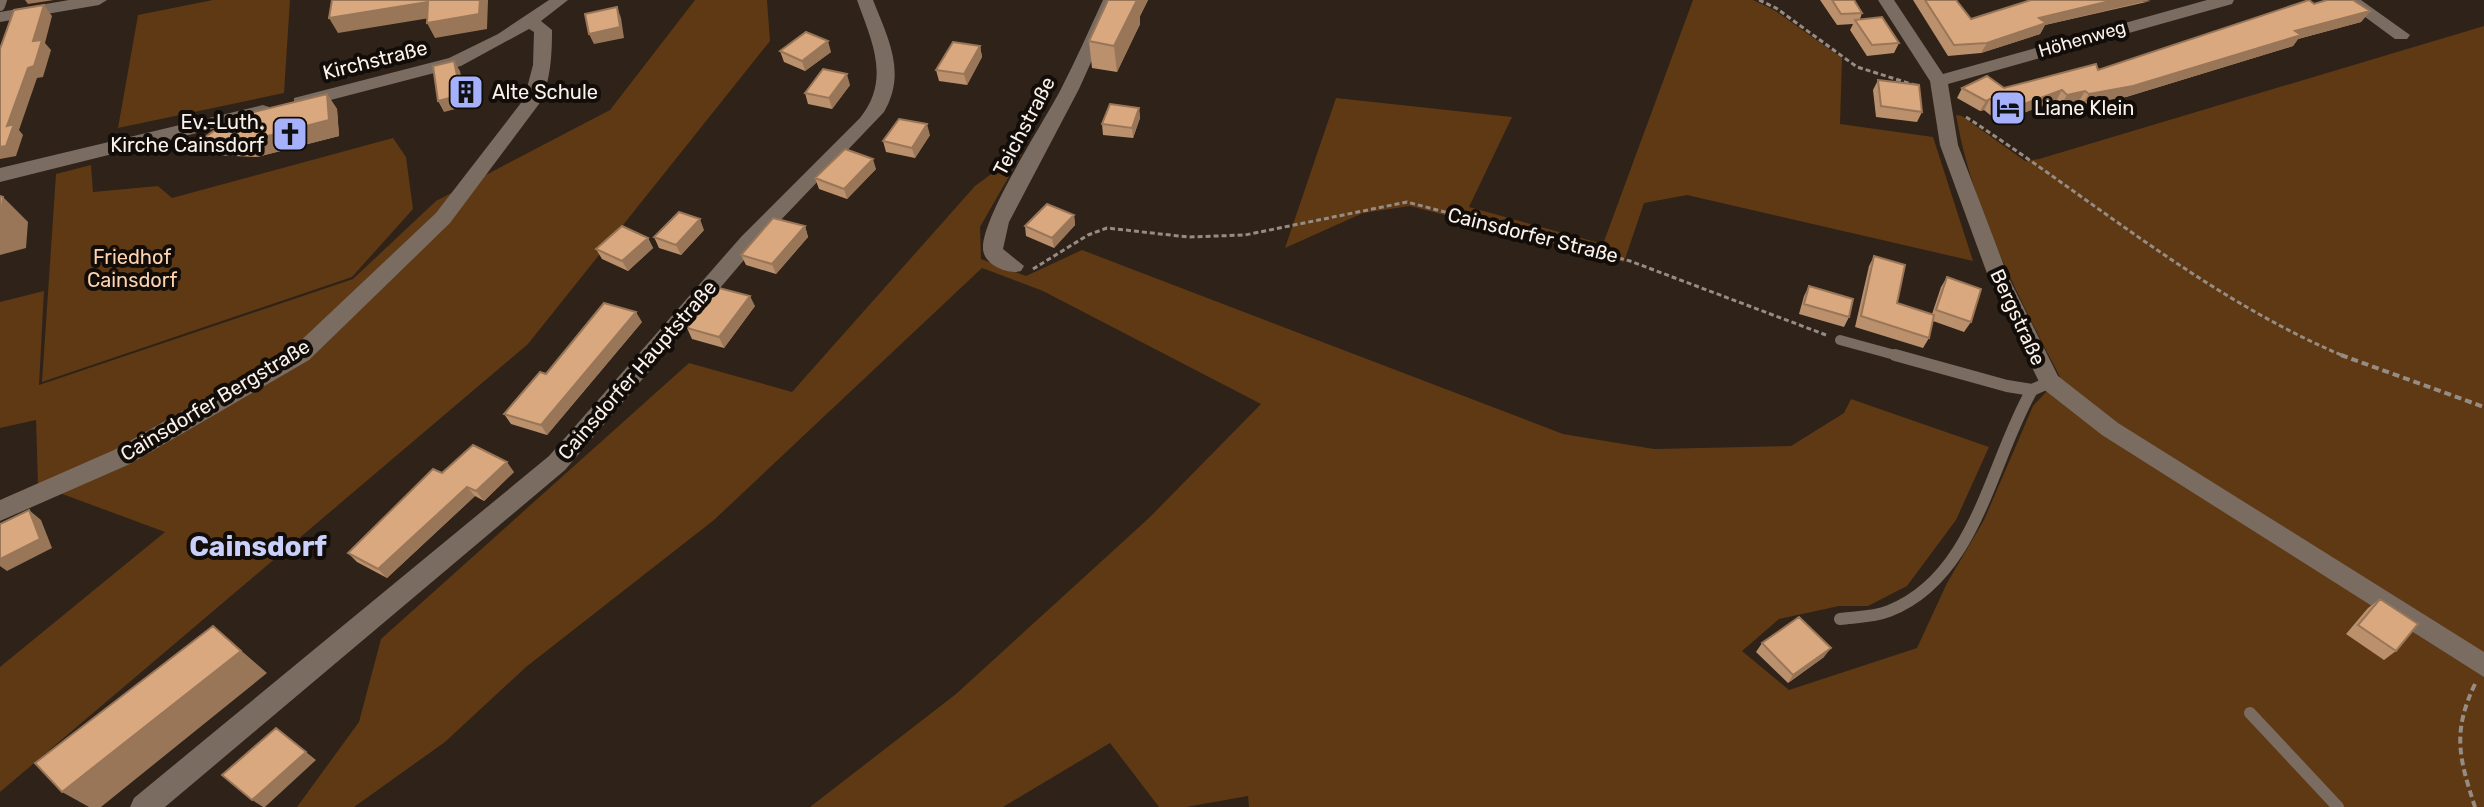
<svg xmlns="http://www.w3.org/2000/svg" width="2484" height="807" font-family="Rubik,sans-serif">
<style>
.green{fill:#5e3914}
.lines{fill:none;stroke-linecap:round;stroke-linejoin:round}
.path-far1{stroke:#968c84;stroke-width:3;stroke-dasharray:5 3;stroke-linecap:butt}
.path{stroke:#968c84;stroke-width:4;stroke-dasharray:7 4;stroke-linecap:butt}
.service-far1{stroke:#7a6c61;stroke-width:10}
.service{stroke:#7a6c61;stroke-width:12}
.minor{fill:#7a6c61;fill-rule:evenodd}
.wall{fill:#bb906c}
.shaded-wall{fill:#997658}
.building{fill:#daa87e;stroke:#997658;stroke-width:2}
.labels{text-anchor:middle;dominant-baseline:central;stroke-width:8;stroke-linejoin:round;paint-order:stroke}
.far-street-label{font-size:18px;fill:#fbf2ec;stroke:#120d09}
.street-label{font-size:20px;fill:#fbf2ec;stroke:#120d09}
.poi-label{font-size:20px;fill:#fbf2ec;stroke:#120d09;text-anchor:start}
.park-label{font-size:20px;fill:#fdd3b0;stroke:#120d09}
.district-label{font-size:28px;font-weight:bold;fill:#c8d0fb;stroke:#120d09}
</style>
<rect width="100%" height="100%" fill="#2e2219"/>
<path class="green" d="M213 0H290L284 93 118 128 138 15Z
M695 0H767L770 41 528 344 0 792V667L165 532 38 485 36 420 0 428V302L44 291 39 385 353 279 436 201 610 110Z
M1693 0H1753L1774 10 1842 58 1840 124 1933 137 1973 261 1687 195 1644 203 1624 262 1410 206 1363 213 1285 248 1336 98 1512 117 1469 207 1603 244Z
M2484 26V807H1249L1248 796 1186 807H1159L1110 743 1003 807H810L956 694 1149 518 1261 404 1043 291 982 268 714 520 526 667 445 742 354 807H297L359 722 381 639 689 363 792 392 975 186 1024 150 980 227 981 259 1026 276 1082 250 1563 434 1654 449 1791 446 1844 413 1851 399 1989 447 1956 520 1907 586 1868 606H1839L1779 619 1742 651 1789 690 1917 648 1947 583 1984 520 2033 406 2060 377C2017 294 1972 208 1956 115L1962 116 2025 161 2039 159Z
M393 138 406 157 413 209 352 277 42 382 56 174 91 165 93 192 158 186 172 198Z"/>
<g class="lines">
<path class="path-far1" d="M1759 0 1776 8 1857 67 1918 86
M1966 117C2091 198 2207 299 2346 357
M1033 269 1088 235 1107 228 1188 237 1245 235 1407 202 1630 261 1826 335"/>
<path class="path" d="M2341 355 2484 407
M2475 684C2452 732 2459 758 2475 807"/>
<path class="service-far1" d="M0 6 2 0
M1840 340 1902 357"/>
<path class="service" d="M1895 355 2007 386 2032 390 2050 382
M1840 619C1856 617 1874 617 1889 611 1976 577 1990 463 2032 390
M2250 713 2338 807"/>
<path class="minor" d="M69 0H107L99 5 0 22V12Z
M549 0H568L541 21 552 30C552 54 551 82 539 104L450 223 309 360 130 464 0 521V500L114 450 293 348 436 213 524 99 533 65 534 32 529 29 461 66 300 108 294 106V98L449 58 498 34Z
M857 0H873C888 38 907 73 884 112L755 247 565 470 165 807H130L134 798 549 456 741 237 860 118C891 79 872 42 857 0Z
M1103 0H1119L1079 89 1009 222 1003 249 1024 266 1021 271C1008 275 984 265 983 249 981 218 1044 122 1061 89 1076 60 1089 30 1103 0Z
M1878 0H1894L1943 74 2207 0H2234L2232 4 1948 84 1958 145 2008 276 2058 376 2118 423 2484 652V677L2102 435 2042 388 1988 276 1940 145 1930 81Z
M2342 0H2361L2410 35 2407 39H2395Z
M263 105 269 107V115L0 182V168Z"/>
</g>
<path class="wall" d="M1108 0H1148L1140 16V24L1117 72 1092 68 1089 41Z
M1820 0H1854L1862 13 1860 19 1899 43 1894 53 1867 56 1850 30 1853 24 1837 25Z
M1913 0H1956L1971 19 2151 1 2045 25 2040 34 1981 53 1948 56Z
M2314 4 2370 11 2361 22 2298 39 2293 46 2126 97 2082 104 2079 101 2061 105 2056 101 1999 122 1984 110 1980 111 1957 98 1962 88H2004L2098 70Z
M980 46 982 57 967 85 939 81 936 70Z
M780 51 831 52 805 71 784 62Z
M1878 80 1922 112 1917 122 1876 117 1873 90Z
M850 85 832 109 808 104 805 93Z
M327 94 337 109 339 136 257 157 213 155 201 140Z
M1139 108 1140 118 1133 138 1103 135 1102 124Z
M930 135 915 158 886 152 883 141Z
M876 169 847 199 819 189 815 178Z
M1074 215 1075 225 1054 248 1026 236 1025 226Z
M805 226 808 237 776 274 746 265 741 255Z
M704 230 681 255 659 248 654 237Z
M648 238 653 248 628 271 602 259 596 249Z
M1874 256 1897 303 1932 314 1941 287 1947 277 1971 322 1964 332 1933 321 1929 338 1923 348 1855 327 1869 266Z
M1809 286 1849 317 1844 327 1799 314 1804 296Z
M755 306 724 348 692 339 687 328Z
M642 322 547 435 511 424 504 414 546 374Z
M514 472 484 501 475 496 387 578 357 562 348 553 442 473Z
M2380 599 2396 651 2384 660 2346 634 2368 608Z
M1762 643 1824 657 1788 683 1756 652Z"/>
<path class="shaded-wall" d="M25 0H54L28 4Z
M480 0H488L487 29 435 38 427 23Z
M1134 0H1148L1140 16V24L1117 72 1114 46Z
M2114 0H2151L2045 25 2040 34 1981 53 1987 43 2039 18Z
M428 2 436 17 338 33 329 18Z
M44 5 52 16 45 43 51 50 43 77 37 78 19 130 23 135 16 156 0 159V147L28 68 33 41Z
M617 7 621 18 624 38 594 44 589 34Z
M2370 11 2361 22 2298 39 2293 46 2126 97 2082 104 2089 94 2295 31Z
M828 41 831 52 805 71 802 61Z
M980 46 982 57 967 85 964 74Z
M454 61 460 71 467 106 444 112 438 101Z
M847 74 850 85 832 109 829 98Z
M2062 90 2056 101 1999 122 2005 111Z
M2085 91 2079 101 2061 105 2067 95Z
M327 94 337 109 339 136 257 157 245 142Z
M1990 99 1984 110 1980 111 1986 101Z
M1139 108 1140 118 1133 138 1132 128Z
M927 124 930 135 915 158 912 148Z
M873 159 876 169 847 199 844 189Z
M3 197 28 222 26 248 0 255V223Z
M1074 215 1075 225 1054 248 1052 238Z
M700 219 704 230 681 255 676 245Z
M805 226 808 237 776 274 772 264Z
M648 238 653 248 628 271 622 261Z
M750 296 755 306 724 348 719 337Z
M636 312 642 322 547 435 541 425Z
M507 462 514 472 484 501 476 491Z
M467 487 475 496 387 578 378 569Z
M29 510 41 520 52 548 7 571 0 566V559Z
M213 626 267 673 101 807H89L62 792Z
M1831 648 1824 657 1788 683 1793 675Z
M276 728 316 760 265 807H263L252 800Z"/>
<path class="building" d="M332 0H480L479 14 427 23 428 2 329 18Z
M1108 0H1137L1114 46 1089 41Z
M1832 0H1854L1862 13 1841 14Z
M1925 0H1956L1971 19 2031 0H2114L2039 18 2046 23 1987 43 1954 45Z
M2309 0 2314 4 2327 0H2353L2370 11 2295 31 2301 35 2133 86 2089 94 2085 91 2067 95 2062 90 2005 111 1990 99 1986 101 1962 88 1987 76 2004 88 2096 64 2098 70Z
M44 5 33 41 42 40 34 66 28 68 7 126 14 124 6 146 0 147V49L14 10Z
M617 7 620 27 589 34 585 14Z
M1882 17 1899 43 1872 45 1855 20Z
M806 32 828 41 802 61 780 51Z
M953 42 980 46 964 74 936 70Z
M454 61 461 95 438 101 433 66Z
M823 69 847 74 829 98 805 93Z
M1878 80 1919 85 1922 112 1881 106Z
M327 94 329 120 245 142 201 140 234 117Z
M1110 104 1139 108 1132 128 1102 124Z
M899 119 927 124 912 148 883 141Z
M845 149 873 159 844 189 815 178Z
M0 196 3 197 0 223Z
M1047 204 1074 215 1052 238 1025 226Z
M679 212 700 219 676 245 654 237Z
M773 218 805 226 772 264 741 255Z
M622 226 648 238 622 261 596 249Z
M1874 256 1905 265 1897 303 1934 315 1929 338 1861 316Z
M1947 277 1981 289 1971 322 1936 310Z
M1809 286 1853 299 1849 317 1804 304Z
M719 288 750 296 719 337 687 328Z
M604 303 636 312 541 425 504 414 540 372 546 374Z
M473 445 507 462 476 491 467 487 378 569 348 553 433 469 442 473Z
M29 510 40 539 0 559V524Z
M2380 599 2418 624 2396 651 2358 625Z
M1799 617 1831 648 1793 675 1762 643Z
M213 626 241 651 62 792 35 763Z
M276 728 306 752 252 800 222 775Z"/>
<defs>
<symbol id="building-square" viewBox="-11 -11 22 22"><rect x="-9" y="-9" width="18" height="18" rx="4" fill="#a6b1fc" stroke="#120d09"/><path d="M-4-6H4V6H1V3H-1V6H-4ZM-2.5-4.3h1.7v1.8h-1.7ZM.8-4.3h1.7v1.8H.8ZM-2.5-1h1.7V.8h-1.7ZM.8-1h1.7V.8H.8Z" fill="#111"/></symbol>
<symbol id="hotel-square" viewBox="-11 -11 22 22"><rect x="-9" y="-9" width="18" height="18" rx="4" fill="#a6b1fc" stroke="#120d09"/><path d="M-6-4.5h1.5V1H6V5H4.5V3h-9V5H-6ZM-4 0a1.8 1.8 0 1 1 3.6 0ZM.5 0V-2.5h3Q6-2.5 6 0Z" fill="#111"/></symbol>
<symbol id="church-square" viewBox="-11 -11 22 22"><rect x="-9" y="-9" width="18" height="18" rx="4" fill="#a6b1fc" stroke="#120d09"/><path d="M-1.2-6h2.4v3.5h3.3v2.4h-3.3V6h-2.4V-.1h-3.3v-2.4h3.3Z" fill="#111"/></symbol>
</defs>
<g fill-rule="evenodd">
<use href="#building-square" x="446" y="72" width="40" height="40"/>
<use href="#hotel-square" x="1988" y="88" width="40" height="40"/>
<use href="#church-square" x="270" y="114" width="40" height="40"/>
</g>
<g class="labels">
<g class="far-street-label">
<text transform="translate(2082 39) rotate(-16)">Höhenweg</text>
</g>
<g class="street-label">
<text transform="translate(375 60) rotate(-14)">Kirchstraße</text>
<text transform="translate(1024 126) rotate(-62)">Teichstraße</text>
<text transform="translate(1533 235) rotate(14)">Cainsdorfer Straße</text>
<text transform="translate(2018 317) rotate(65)">Bergstraße</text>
<text transform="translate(637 370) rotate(-49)">Cainsdorfer Hauptstraße</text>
<text transform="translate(215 400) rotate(-31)">Cainsdorfer Bergstraße</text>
</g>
<g class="poi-label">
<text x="492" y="92">Alte Schule</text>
<text x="2034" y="108">Liane Klein</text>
<text x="264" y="122" text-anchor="end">Ev.-Luth.<tspan x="264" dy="23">Kirche Cainsdorf</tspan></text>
</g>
<g class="park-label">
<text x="132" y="257">Friedhof<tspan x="132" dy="23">Cainsdorf</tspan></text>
</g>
<g class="district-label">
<text x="258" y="546">Cainsdorf</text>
</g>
</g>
</svg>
